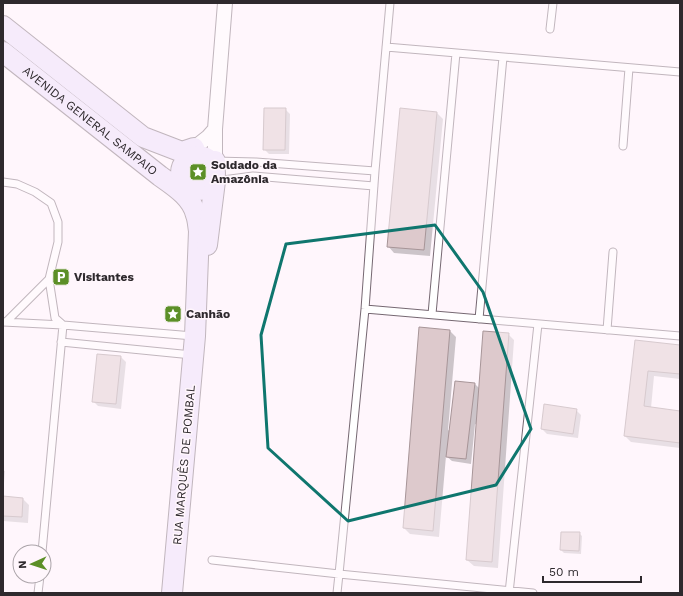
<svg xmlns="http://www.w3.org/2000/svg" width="683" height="596" font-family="'Work Sans',sans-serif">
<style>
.shadow{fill:#0003}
.building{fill:#ddc9cc;stroke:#a79598}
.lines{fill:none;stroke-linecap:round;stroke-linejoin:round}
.lane-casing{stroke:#766872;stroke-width:9}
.street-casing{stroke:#766872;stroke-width:16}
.secondary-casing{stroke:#766872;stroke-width:22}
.lane{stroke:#fff;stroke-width:7}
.street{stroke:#fff;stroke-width:14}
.secondary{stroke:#eaddfa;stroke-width:20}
.marked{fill:none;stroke:#0f766e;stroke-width:3;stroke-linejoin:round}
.labels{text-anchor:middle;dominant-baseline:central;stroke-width:3;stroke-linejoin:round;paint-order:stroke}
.street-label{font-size:12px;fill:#2e292d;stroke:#fff6fc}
.poi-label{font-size:12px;font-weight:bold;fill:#2e292d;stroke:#fff6fc;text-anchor:start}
</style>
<rect width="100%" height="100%" fill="#fff6fc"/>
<path class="shadow" d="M285 109 290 114 289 154H269L264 149Z
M437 113 443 119 430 256 394 253 388 246Z
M420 328 450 331 456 337 448 430 450 431 475 384 480 389 508 334 514 340 498 568 474 566 467 560 477 425 475 424 471 464 452 461 446 456 439 537 410 534 404 528Z
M636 341 680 346V379L654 376 651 408 680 412V448L631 442 625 436Z
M121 357 126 362 121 409 98 406 94 402Z
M576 410 581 415 578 438 547 434 542 429Z
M3 470 5 471 3 495Z
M3 497 23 499 29 505 28 523 3 521Z
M579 533 582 536 581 554 564 553 561 550Z"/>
<path class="building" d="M264 108H286L285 150H263Z
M400 108 437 112 424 250 387 247Z
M419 327 450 330 433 531 403 528Z
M483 331 509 333 492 562 466 560Z
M635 340 680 345V374L648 371 644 406 680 411V443L624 436Z
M97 354 121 356 116 404 92 402Z
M455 381 475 383 466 459 446 457Z
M544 404 577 409 573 434 541 429Z
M3 496 23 498 22 517 3 516Z
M561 532H580L579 551 560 550Z"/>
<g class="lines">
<defs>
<path id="lane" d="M550 29 553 3
M386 47 680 72
M623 146 629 68
M215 161 256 162 375 171
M215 181 253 176 374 186
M3 182 17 184 35 192 51 203 58 222V242L49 279 55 318 63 325
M365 309 680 336
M432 314 456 53
M479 319 503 57
M3 322 63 325 193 336
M6 322 49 279
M607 330 613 252
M61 342 192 355
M42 552 63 325
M212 560 339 574 365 309 375 171 390 3
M38 593 40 576
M337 593 339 574 533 593
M509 593 538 324"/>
<path id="street" d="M194 148 208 137 215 129
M215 161V129L225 3"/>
<g id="secondary">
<path d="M3 26 143 137 182 152 194 148"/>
<path id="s1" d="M3 52 160 176C174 186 192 197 196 215 198 220 198 226 199 231L195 336 172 593"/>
<circle cx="198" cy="173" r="17"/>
<path d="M207 245 215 181 214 172 215 161H209"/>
</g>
</defs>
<use href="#lane" class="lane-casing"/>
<use href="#street" class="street-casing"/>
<use href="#secondary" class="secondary-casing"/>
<use href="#lane" class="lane"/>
<use href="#street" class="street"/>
<use href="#secondary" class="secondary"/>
</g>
<path d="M0 0H683V596H0ZM435 225 483 292 531 429 496 485 348 521 268 448 261 335 286 244Z" fill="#fff6fc" fill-opacity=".55" fill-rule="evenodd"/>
<path class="marked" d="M435 225 483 292 531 429 496 485 348 521 268 448 261 335 286 244Z"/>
<defs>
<symbol id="sight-square" viewBox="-11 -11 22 22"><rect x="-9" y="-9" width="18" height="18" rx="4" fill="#5c8f27" stroke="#fff6fc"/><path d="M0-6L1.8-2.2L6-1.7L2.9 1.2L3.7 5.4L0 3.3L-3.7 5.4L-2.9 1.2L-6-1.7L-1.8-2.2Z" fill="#fff"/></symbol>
<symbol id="parking-square" viewBox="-11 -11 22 22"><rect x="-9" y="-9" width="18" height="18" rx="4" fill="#5c8f27" stroke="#fff6fc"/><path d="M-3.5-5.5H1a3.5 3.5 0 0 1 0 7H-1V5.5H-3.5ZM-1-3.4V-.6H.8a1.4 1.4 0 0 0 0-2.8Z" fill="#fff"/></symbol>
</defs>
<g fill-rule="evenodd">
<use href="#sight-square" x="188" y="162" width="20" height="20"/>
<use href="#parking-square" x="51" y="267" width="20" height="20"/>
<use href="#sight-square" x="163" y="304" width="20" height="20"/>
</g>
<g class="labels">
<g class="street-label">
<text stroke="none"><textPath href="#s1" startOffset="111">AVENIDA GENERAL SAMPAIO</textPath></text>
<text transform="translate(184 465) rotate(-85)">RUA MARQUÊS DE POMBAL</text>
</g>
<g class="poi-label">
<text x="211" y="165">Soldado da<tspan x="211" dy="14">Amazônia</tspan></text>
<text x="74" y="277">Visitantes</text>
<text x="186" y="314">Canhão</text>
</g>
</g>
<rect width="683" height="596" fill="none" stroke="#2e292d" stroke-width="8"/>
<g transform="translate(32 564) rotate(267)"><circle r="19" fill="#fff6fc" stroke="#aba4a9"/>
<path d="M0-3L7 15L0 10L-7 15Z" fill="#5c8f27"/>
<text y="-6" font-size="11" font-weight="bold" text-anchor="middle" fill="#2e292d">N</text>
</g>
<path d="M543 576v6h98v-6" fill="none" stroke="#2e292d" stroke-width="2"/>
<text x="549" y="576" font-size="12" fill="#2e292d" stroke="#fff6fc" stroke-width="3" paint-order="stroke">50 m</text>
</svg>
